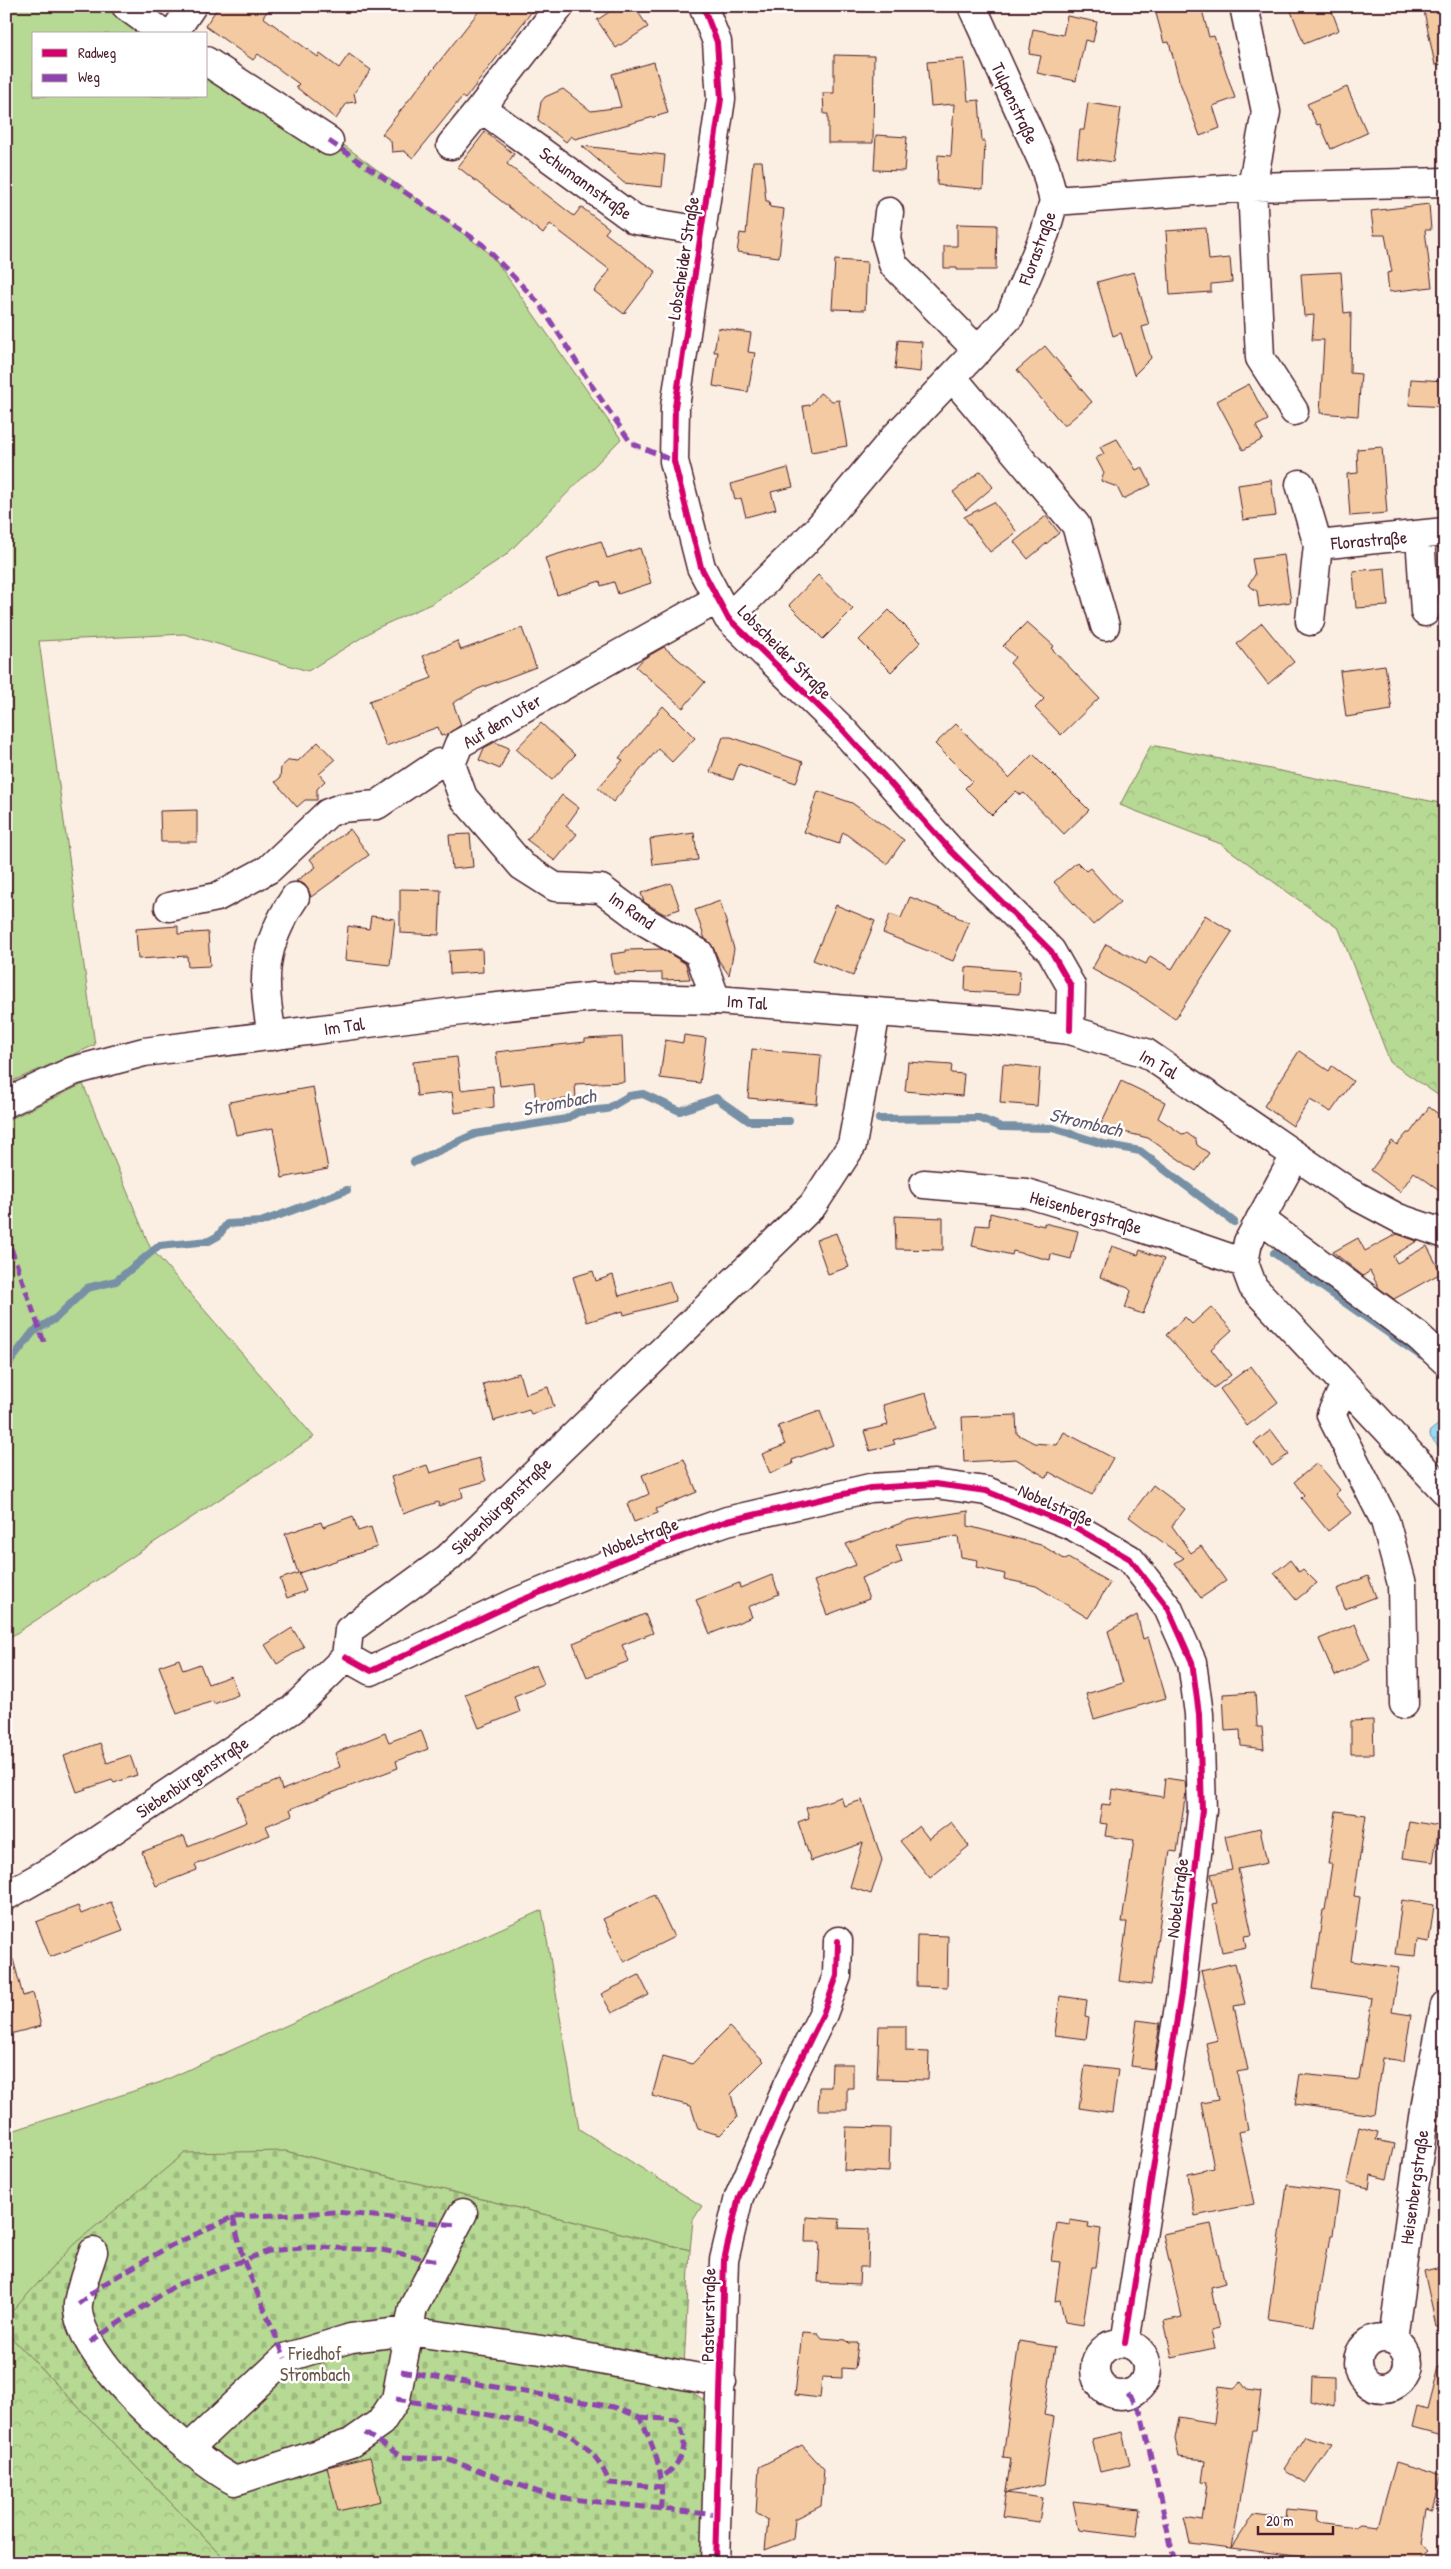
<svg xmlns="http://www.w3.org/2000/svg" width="1451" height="2569" font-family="'Patrick Hand',sans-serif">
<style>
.green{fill:#b6d993;stroke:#807c5f}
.forest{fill:url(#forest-crowns);stroke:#807c5f}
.cemetery{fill:url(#cemetery-stones);stroke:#807c5f}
.water{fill:url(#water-ripples);stroke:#7790a5}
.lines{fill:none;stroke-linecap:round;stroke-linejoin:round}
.stream{stroke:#7790a5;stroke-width:8}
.building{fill:#f3caa2;stroke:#4a1f2b}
.minor-casing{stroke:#4a1f2b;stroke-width:31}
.major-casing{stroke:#4a1f2b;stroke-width:31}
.minor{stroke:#fff;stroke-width:28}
.major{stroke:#fff;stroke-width:28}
.quiet{stroke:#8e44ad;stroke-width:5;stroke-dasharray:10 5;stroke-linecap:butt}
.cycleway-casing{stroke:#fff;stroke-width:9}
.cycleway{stroke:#d6006c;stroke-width:6}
.labels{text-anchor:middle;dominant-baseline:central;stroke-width:5;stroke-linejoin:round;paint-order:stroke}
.street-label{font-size:18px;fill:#4a1f2b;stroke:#fff}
.park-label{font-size:18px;fill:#6a574a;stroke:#fff}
.water-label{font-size:19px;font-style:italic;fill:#605768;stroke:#fff}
</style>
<defs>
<pattern id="forest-crowns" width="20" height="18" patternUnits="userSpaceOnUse" patternTransform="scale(1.25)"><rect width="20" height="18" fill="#b6d993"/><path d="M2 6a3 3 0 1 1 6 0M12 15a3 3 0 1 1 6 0" fill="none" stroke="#9eba7f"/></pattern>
<pattern id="cemetery-stones" width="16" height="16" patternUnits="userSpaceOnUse" patternTransform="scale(1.25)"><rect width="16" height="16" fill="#b6d993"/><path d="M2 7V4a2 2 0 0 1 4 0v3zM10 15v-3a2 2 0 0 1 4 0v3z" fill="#9eba7f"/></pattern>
<pattern id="water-ripples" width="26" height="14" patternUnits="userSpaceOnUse" patternTransform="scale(1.25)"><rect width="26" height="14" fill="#95dbf7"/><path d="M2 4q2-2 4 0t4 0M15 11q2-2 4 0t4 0" fill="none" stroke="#82bcd4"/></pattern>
</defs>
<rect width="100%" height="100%" fill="#fbefe3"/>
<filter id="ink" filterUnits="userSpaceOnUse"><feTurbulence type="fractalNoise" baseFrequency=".02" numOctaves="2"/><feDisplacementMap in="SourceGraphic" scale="10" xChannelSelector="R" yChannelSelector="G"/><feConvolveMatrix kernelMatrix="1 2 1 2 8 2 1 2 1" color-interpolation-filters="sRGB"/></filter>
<g filter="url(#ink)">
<path class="green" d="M6 6H110L152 34H34V96H206V69L337 140 492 255 621 439 506 555 433 603 377 628 308 671 184 634 39 641 95 1045 6 1084Z
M83 1084 150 1247 314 1437 6 1640V1121Z
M542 1910 579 2129 702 2206 693 2220 690 2250 285 2151 6 2318V2133L161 2082Z"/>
<path class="forest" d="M1151 745 1445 804V1100L1390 1062 1339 929 1221 844 1120 805Z
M6 2332 229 2563H6Z"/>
<path class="cemetery" d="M285 2151 690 2250 683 2386 710 2404 701 2563H229L6 2332V2318L74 2244 185 2153Z"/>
<path class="water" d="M1441 1422H1445V1454L1431 1438 1429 1432Z"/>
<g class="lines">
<path class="stream" d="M879 1119 979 1118 1001 1127 1053 1128 1103 1144 1140 1151 1234 1222
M414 1162 475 1134 566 1119 578 1112 607 1109 629 1096 643 1094 680 1111 716 1098 749 1121H789
M1274 1253 1421 1356
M6 1367 33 1332 56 1318 87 1288 116 1281 159 1246 209 1241 218 1236 227 1224 261 1222 347 1190"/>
</g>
<path class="building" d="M219 6H271L263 17 318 57 320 54 339 68 349 54 371 70 354 93 356 102 347 103 336 119 296 87 299 84 258 54 253 60 205 26Z
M483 6H536L465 99 462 97 413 158 404 151 392 152 391 141 382 134Z
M618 6H634L648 27 616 48 597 20Z
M1154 6H1201L1209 37 1214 36 1235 98 1213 106 1220 128 1200 136 1179 80 1169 42 1164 43Z
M1289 6H1330L1339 30 1304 44Z
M1423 6H1445V64L1435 65Z
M1067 16 1097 22 1093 42 1085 40 1076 81 1037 73 1041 56 1029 54 1033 29 1063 35Z
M834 55 874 56 873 143H828V114H824L823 93H834Z
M964 59 968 101 979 100 982 141H985L983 189 937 185 938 155 951 156 954 104 931 106 927 62Z
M654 62 668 113 575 139 571 136 566 142 538 120 541 102 545 97 563 89 591 111 621 107 612 74Z
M1347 87 1367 133 1331 149 1320 124 1317 125 1307 104Z
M1088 103 1121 108 1113 162 1077 157 1080 130H1084Z
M485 132 514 154 507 164 574 216 581 207 609 228 605 233 656 272 624 314 594 291 610 270 550 224 543 234 458 167Z
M876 135 907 137 904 171 874 170Z
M582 146 665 155 662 187 624 183Z
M753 161H762L766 201H769L770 207 784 209 779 257 737 252 740 233 746 234Z
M1429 204 1431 230H1425L1432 287 1389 292 1387 273 1392 272 1385 235H1374L1371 211Z
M957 224 997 225 996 270H957V268H944V246H957Z
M1206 228 1209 260 1230 258 1232 282 1211 284V292L1170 295 1166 231Z
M835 260 867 262 865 310 832 309Z
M1134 272 1149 325 1142 327 1151 358 1134 375 1121 333 1113 336 1097 282Z
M1341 272 1344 313 1351 312 1350 373 1361 374 1358 416 1320 413 1324 340H1312L1314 315 1304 316 1301 274Z
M718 328 751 333 748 352 755 353 748 392 713 386 718 352H714Z
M898 340 922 342 920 372 895 369Z
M1045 346 1092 402 1064 426 1017 370Z
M1411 379 1445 381V407L1409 405Z
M1249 384 1268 420 1256 426 1263 439 1243 450 1217 401Z
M820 393 832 401 839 400 847 446 811 452 803 406 810 405Z
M1117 439 1136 470 1142 467 1151 485 1123 499 1117 487 1101 481 1104 473 1096 458 1104 454 1100 447Z
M1382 447 1387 513 1350 516 1347 474 1358 473 1357 449Z
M788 468 793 487 771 492 776 509 746 517 741 498 735 500 731 484Z
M981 471 993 487 966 510 953 492Z
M1271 480 1276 516 1243 520 1238 485Z
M994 502 1017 532 990 552 964 517Z
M1046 516 1059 533 1028 559 1014 542Z
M601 541 607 558 640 548 651 583 618 594 614 582 601 586 600 581 557 595 545 558Z
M1284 555 1291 602 1259 607 1257 591 1248 585 1255 575 1252 559Z
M1385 568 1388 606 1356 608 1353 571Z
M818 575 853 609 823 639 789 605Z
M889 610 921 642 891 672 859 640Z
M1027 622 1054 646 1051 648 1099 698 1061 735 1035 708 1044 699 1010 663 1015 657 1003 646Z
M1262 623 1294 662 1268 684 1237 644Z
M522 628 536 667 478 689 453 703 461 725 448 734 441 736 438 727 386 746 369 701 432 678 423 656 457 641 461 650Z
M664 647 705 682 683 708 636 667 643 659Z
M1385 665 1392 710 1346 717 1340 671Z
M663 706 695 738 672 762 658 749 613 802 598 788 623 760 619 758Z
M541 723 575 755 552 780 516 749Z
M956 724 1009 778 1033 754 1089 810 1064 834 1024 793 1021 795 1016 791 992 815 965 788 972 781 935 744Z
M723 737H731L803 762 796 783 739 764 733 780 710 772Z
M318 742 335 760 319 774 325 781 317 789V800H305L297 807 275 782 280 778 281 767 289 760 298 761Z
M495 742 509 748 500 769 479 760 484 748Z
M818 791 852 803 904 840 887 864 843 832 839 844 804 832Z
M562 795 579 808 566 826 577 834 555 861 527 840Z
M197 810V842H161L160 811Z
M350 829 369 855 311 897 308 889 304 884 296 881 316 867 310 859Z
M694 833 698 860 653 865 650 839Z
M470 834 473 867 452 869 449 835Z
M1077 862 1086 871 1090 868 1120 902 1093 925 1054 882Z
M671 883 680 909 664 914 644 902 641 893Z
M400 889 441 890 439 935 400 933Z
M910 897 956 915 955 916 969 923 953 961 883 933 890 914 901 918Z
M720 901 734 949 729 975 719 961 713 947 705 939 695 910Z
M836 905 875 921 853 976 813 960Z
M1205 915 1232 932 1175 1019 1143 997 1092 969 1106 944 1146 964 1150 956 1172 969Z
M371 916 395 919 390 965 345 960 348 926 369 929Z
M178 926V934L208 932 210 966 188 967 187 956 138 959 136 929Z
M482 949 483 972 450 974 449 951Z
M662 949 686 964 690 979 662 980V973L614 974 611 954 626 952V950Z
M966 967 1020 971 1019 994 965 991Z
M684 1035 706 1038 700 1083 660 1078 665 1040 683 1043Z
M622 1037 624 1082 575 1084 576 1098 536 1102 534 1082 500 1086 496 1052 585 1042V1039Z
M752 1049 821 1055 817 1104 748 1098Z
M1299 1051 1329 1071 1332 1066 1353 1081 1331 1112 1310 1100 1293 1126 1264 1106Z
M457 1057 461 1090 493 1086 494 1107 455 1113 452 1092 417 1096 413 1062Z
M908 1062 952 1065 951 1073 964 1074 962 1096 905 1091Z
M1003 1064 1040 1068 1037 1106 1000 1103Z
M1121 1081 1165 1102 1158 1118 1182 1134 1187 1133 1196 1140 1197 1145 1209 1153 1196 1171 1148 1138 1100 1126Z
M313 1087 328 1169 282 1178 273 1128 236 1135 229 1102Z
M1429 1107 1445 1119V1194L1414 1172 1400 1192 1371 1170 1392 1141 1397 1145 1407 1133H1410Z
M990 1213 1044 1226V1223L1078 1231 1071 1259 1051 1254 1050 1260 1013 1251 1012 1255 972 1246 976 1225 989 1226Z
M895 1216 943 1218V1250L896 1249Z
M836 1233 849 1267 828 1274 816 1240Z
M1397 1234 1417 1241 1393 1256 1397 1263 1427 1246 1441 1273 1394 1299 1379 1288 1370 1271 1363 1276 1333 1252 1358 1238 1365 1251Z
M1112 1246 1138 1255 1140 1250 1164 1259 1143 1314 1125 1308 1131 1291 1128 1288 1100 1277Z
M593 1271 596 1281 613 1275 619 1296 669 1281 676 1301 624 1315 623 1311 587 1322 573 1277Z
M1211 1307 1232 1330 1211 1349 1231 1375 1214 1388 1166 1335 1185 1317 1192 1324Z
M1251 1366 1278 1402 1247 1426 1220 1389Z
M519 1373 525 1394 548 1387 554 1407 531 1414 529 1410 494 1421 483 1384Z
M926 1393 936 1428 893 1440 895 1444 870 1451 864 1431 888 1425 883 1405Z
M820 1411 833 1445 792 1460 793 1464 770 1473 762 1454 785 1445 778 1426Z
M1016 1415 1017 1434 1034 1443 1057 1445 1064 1432 1113 1458 1092 1495 1049 1472 1047 1478 1016 1459 964 1462 962 1417Z
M1271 1430 1289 1454 1272 1466 1254 1443Z
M479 1458 486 1481 461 1488 463 1497 439 1506 438 1502 403 1514 391 1477 427 1465 430 1473Z
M684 1459 697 1492 656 1509 658 1513 634 1522 627 1504 649 1494 642 1475Z
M1317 1463 1340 1490 1335 1494 1351 1513 1328 1531 1301 1498 1304 1495 1294 1482Z
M1153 1485 1185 1509 1172 1526 1191 1553 1201 1546 1226 1581 1201 1598 1175 1563 1184 1558 1129 1517Z
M968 1511V1526L1041 1545 1066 1560 1068 1558 1110 1583 1088 1618 1036 1586 1004 1579 1005 1574 976 1567 978 1560 961 1557 958 1536 896 1545 902 1562 861 1578 869 1599 827 1615 814 1581 856 1565 846 1544 909 1520Z
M353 1516 358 1531 371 1527 377 1547 299 1573 306 1591 287 1598 280 1579 298 1573 285 1534 321 1522 323 1527Z
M1290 1560 1299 1572 1303 1569 1317 1583 1296 1600 1274 1573Z
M772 1575 779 1594 748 1607 752 1617 710 1634 696 1600 739 1583 740 1588Z
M1368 1576 1376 1597 1345 1609 1337 1589Z
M645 1614 653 1633 622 1645 629 1661 587 1677 573 1643Z
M1137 1615 1143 1639 1148 1637 1166 1698 1094 1719 1086 1694 1123 1683 1108 1631Z
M1355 1624 1370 1660 1335 1676 1319 1639Z
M292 1628 304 1647 277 1664 265 1645Z
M179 1659 183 1670 200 1664 208 1684 231 1676 238 1695 214 1704 213 1701 177 1714 159 1666Z
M536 1665 544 1684 514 1696 520 1712 479 1728 465 1694Z
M1255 1692 1257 1727H1262L1264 1749 1241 1746 1240 1730 1225 1731 1223 1694Z
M1373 1720 1374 1754H1351V1721Z
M421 1730 428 1749 396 1761 398 1768 290 1809 292 1815 266 1826 270 1835 195 1865 197 1870 156 1886 142 1852 184 1836 188 1846 247 1822 237 1797 279 1780 282 1790 340 1767 335 1753 385 1733 389 1742Z
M100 1743 107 1763 130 1755 137 1775 114 1783 112 1780 77 1792 64 1756Z
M1165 1778 1185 1781 1186 1792 1177 1852 1170 1851 1151 1985 1119 1981 1127 1922H1122L1134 1840 1105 1836 1107 1824 1099 1823 1102 1804 1110 1805 1112 1789 1163 1797Z
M841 1797 844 1806 862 1800 882 1860 871 1894 850 1887 863 1843 811 1861 798 1822 809 1818 806 1808Z
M1336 1811 1366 1815 1354 1896 1360 1897 1351 1961 1399 1968 1392 2012 1411 2015 1404 2061 1382 2058 1374 2115 1295 2104 1300 2074 1359 2080 1372 1998 1312 1989 1323 1910H1325L1332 1864H1328Z
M1409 1821 1439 1826 1433 1862 1403 1858Z
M951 1822 969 1846 930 1878 900 1841 919 1826 929 1839Z
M1260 1828 1267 1863 1238 1869 1252 1935 1244 1936 1246 1947 1222 1952 1212 1904 1217 1903 1211 1874 1232 1870 1225 1836Z
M654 1895 674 1937 624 1962 603 1919Z
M1402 1900 1434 1905 1429 1942 1417 1940 1415 1956 1395 1954Z
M111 1902 123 1930 50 1957 36 1922 78 1906 81 1914Z
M917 1935 948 1936 947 1987 916 1986Z
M13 1959 23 1996 33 1993 41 2026 10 2034 6 2019V1960Z
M1235 1963 1245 2004 1234 2006 1248 2070 1237 2072 1248 2130 1239 2132 1254 2204 1195 2216 1188 2174 1214 2168 1201 2103 1218 2100 1206 2043 1218 2040 1201 1971Z
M639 1975 649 1995 612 2013 601 1994Z
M1060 1996 1087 2000 1085 2017 1089 2018 1086 2039 1055 2035Z
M1137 2020 1160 2023 1153 2069 1131 2066Z
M879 2026H906V2051L929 2052 928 2080 877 2079Z
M729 2027 764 2061 731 2094 737 2118 720 2135 698 2129 691 2106 652 2096 663 2056 692 2064Z
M832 2064H853V2088H847V2110H818L819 2087H831Z
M1085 2066 1118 2070 1112 2113 1079 2108Z
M846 2127 890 2128 889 2172 844 2170Z
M1359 2127 1378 2132 1376 2140 1395 2144 1387 2179 1371 2175 1369 2188 1347 2183Z
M1287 2185 1339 2192 1333 2235H1331L1329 2248 1327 2247 1314 2326 1268 2319Z
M806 2217 840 2219 839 2228 869 2229 868 2267H860L859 2284 818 2282 820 2242H805Z
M1070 2220 1089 2223 1088 2227 1101 2229 1096 2267H1092L1083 2325 1065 2322 1060 2300 1055 2301 1060 2262 1051 2261 1057 2223 1070 2225Z
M1211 2224 1225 2283 1211 2287 1219 2328 1211 2330 1215 2348 1172 2357 1164 2321 1182 2317 1163 2234Z
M1445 2266V2325L1436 2326 1424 2271Z
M802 2332 818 2333 822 2338 846 2340 849 2343H858L855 2369 842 2368V2378L822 2377 820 2398 795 2395Z
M1019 2341 1055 2347 1044 2415 1054 2417 1044 2484 1006 2493 1043 2498 1039 2522 1002 2517 1011 2458 1003 2457Z
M1438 2367 1445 2368V2437L1412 2428 1417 2407 1427 2410Z
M1312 2377 1334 2378V2407L1311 2401Z
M1241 2382 1247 2390 1261 2392 1256 2430H1252L1232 2548 1190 2543 1184 2518 1202 2521 1207 2483 1202 2482 1205 2460 1179 2457 1175 2439 1179 2417 1214 2423 1219 2386 1234 2388Z
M1122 2432 1130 2465 1100 2472 1092 2439Z
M1305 2436 1332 2444 1306 2483 1284 2469Z
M802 2445 824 2469 821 2506 795 2519 793 2539 765 2550 768 2521 756 2513 759 2467Z
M370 2457 381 2501 338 2511 327 2467Z
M1396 2462 1442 2476 1433 2510 1427 2508 1422 2545 1428 2552 1421 2558 1420 2563H1349L1232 2548 1254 2514 1286 2518 1287 2508 1318 2511 1317 2522 1355 2527 1360 2524 1378 2526Z
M1073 2501 1140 2509 1136 2537 1079 2530Z"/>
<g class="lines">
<defs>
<path id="minor" d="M126 6 164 34
M703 6 717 42 721 99 675 407 674 461 701 567 728 618 843 730 952 852 1051 951 1071 986 1070 1030
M972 6 1045 167 1054 201
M1244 6 1266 112 1252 187 1260 358 1294 411
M173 34 192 6
M206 61 329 141
M481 108 560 6
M451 145 481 108 635 220 703 231
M1054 201 1252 187 1445 182
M889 212 886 239 893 264 978 351
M953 378 1076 525 1105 626
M1300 484 1318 545
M1420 536 1425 612
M728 618 817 530 894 438 1010 316 1045 233 1054 201
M1310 621 1318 545 1445 532
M451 764 463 797 522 866 555 887 601 889 644 921 699 953 716 1000
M169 907 217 897 269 869 328 813 341 808 377 805 439 763 451 764 459 744 716 600
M272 1036C262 978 261 948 295 897
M924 1184 1026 1193 1139 1227 1244 1263 1248 1242 1295 1156
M1260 1219 1418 1336 1445 1361
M1244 1263 1253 1287 1445 1491
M1345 1385 1331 1415 1385 1521 1402 1584 1404 1704
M346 1657 371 1671 517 1602 634 1554 727 1521 870 1488 935 1484 986 1491 1073 1526 1130 1559 1168 1608 1192 1662 1199 1714 1202 1810 1181 1994 1125 2343
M6 1896 61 1865 293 1709 346 1657 349 1630 448 1558 813 1205 852 1145 876 1012
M93 2252C88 2269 80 2287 78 2304 73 2355 192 2459 235 2481L351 2443 381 2422 396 2399 413 2308 463 2213
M1358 2363a25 25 0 1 1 50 0a25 25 0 1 1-50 0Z
M1393 2339 1426 2103 1445 2005
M1095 2369a26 26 0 1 1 52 0a26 26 0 1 1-52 0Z
M189 2448 285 2358 351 2338 408 2331 562 2353 722 2382
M715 2563 724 2260 739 2197 788 2085 823 2014 837 1976 838 1941"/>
<path id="major" d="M6 1103 73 1071 144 1052 469 1010 593 997 716 1000 997 1021 1070 1030 1146 1053 1349 1192 1398 1218 1445 1234"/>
</defs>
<use href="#minor" class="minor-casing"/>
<use href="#major" class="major-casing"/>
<use href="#minor" class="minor"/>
<use href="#major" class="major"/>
<path class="quiet" d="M329 141 482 244 539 303 590 383 631 443 674 461
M6 1234 44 1342
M233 2217 243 2259 285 2358
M78 2304 104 2284 170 2246 233 2217 337 2212 456 2225
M90 2342 176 2285 269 2251 312 2247 382 2250 438 2261
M401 2371 614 2407 640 2417C654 2450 666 2472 660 2510
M1128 2394 1141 2413 1175 2563
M396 2399C439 2406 482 2413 524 2422 540 2426 558 2428 572 2437 589 2447 603 2464 609 2483L663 2487
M640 2417 677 2420C691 2444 683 2463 661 2478
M365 2433 402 2457 446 2459 553 2497 717 2515"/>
<defs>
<path id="cycleway" d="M703 6 717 42 721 99 675 407 674 461 701 567 728 618 843 730 952 852 1051 951 1071 986 1070 1030
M346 1657 371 1671 517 1602 634 1554 727 1521 870 1488 935 1484 986 1491 1073 1526 1130 1559 1168 1608 1192 1662 1199 1714 1202 1810 1181 1994 1125 2343
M715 2563 724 2260 739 2197 788 2085 823 2014 837 1976 838 1941"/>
</defs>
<use href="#cycleway" class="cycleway-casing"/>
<use href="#cycleway" class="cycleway"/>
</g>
</g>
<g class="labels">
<g class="street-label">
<text transform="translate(1015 103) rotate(65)">Tulpenstraße</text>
<text transform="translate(586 183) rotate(36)">Schumannstraße</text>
<text transform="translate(1037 248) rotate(-70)">Florastraße</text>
<text transform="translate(683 258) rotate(-81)">Lobscheider Straße</text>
<text transform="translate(1369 540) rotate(-5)">Florastraße</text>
<text transform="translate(785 652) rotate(45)">Lobscheider Straße</text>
<text transform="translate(502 721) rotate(-31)">Auf dem Ufer</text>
<text transform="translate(632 910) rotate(35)">Im Rand</text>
<text transform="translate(747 1002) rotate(4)">Im Tal</text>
<text transform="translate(344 1026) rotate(-8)">Im Tal</text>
<text transform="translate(1159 1064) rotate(30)">Im Tal</text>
<text transform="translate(1086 1212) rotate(16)">Heisenbergstraße</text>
<text transform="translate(1056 1505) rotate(24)">Nobelstraße</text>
<text transform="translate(501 1506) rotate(-44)">Siebenbürgenstraße</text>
<text transform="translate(640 1537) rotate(-21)">Nobelstraße</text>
<text transform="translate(192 1777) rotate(-34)">Siebenbürgenstraße</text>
<text transform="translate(1177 1898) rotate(-83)">Nobelstraße</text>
<text transform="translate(1414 2187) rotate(-82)">Heisenbergstraße</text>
<text transform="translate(708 2315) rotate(-89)">Pasteurstraße</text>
</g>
<g class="park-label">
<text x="315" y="2353">Friedhof<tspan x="315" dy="21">Strombach</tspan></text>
</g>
<g class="water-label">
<text transform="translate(559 1102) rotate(-11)">Strombach</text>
<text transform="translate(1086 1122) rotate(13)">Strombach</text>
</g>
</g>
<rect width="1451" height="2569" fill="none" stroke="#fff" stroke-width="25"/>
<rect x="12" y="12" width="1426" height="2544" fill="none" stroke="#4a1f2b" stroke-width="2" filter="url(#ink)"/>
<rect x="32" y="32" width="175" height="65" fill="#ffffff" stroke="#b7a5aa"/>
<rect x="42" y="49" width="25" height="8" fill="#d6006c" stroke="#b7a5aa"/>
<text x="78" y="58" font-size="15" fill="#4a1f2b">Radweg</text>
<rect x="42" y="74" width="25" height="8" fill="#8e44ad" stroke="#b7a5aa"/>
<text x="78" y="82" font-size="15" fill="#4a1f2b">Weg</text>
<path d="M1258 2526v8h75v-8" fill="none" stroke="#4a1f2b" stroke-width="2.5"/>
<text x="1266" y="2526" font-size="15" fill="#4a1f2b" stroke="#ffffff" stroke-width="4" paint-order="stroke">20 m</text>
</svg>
